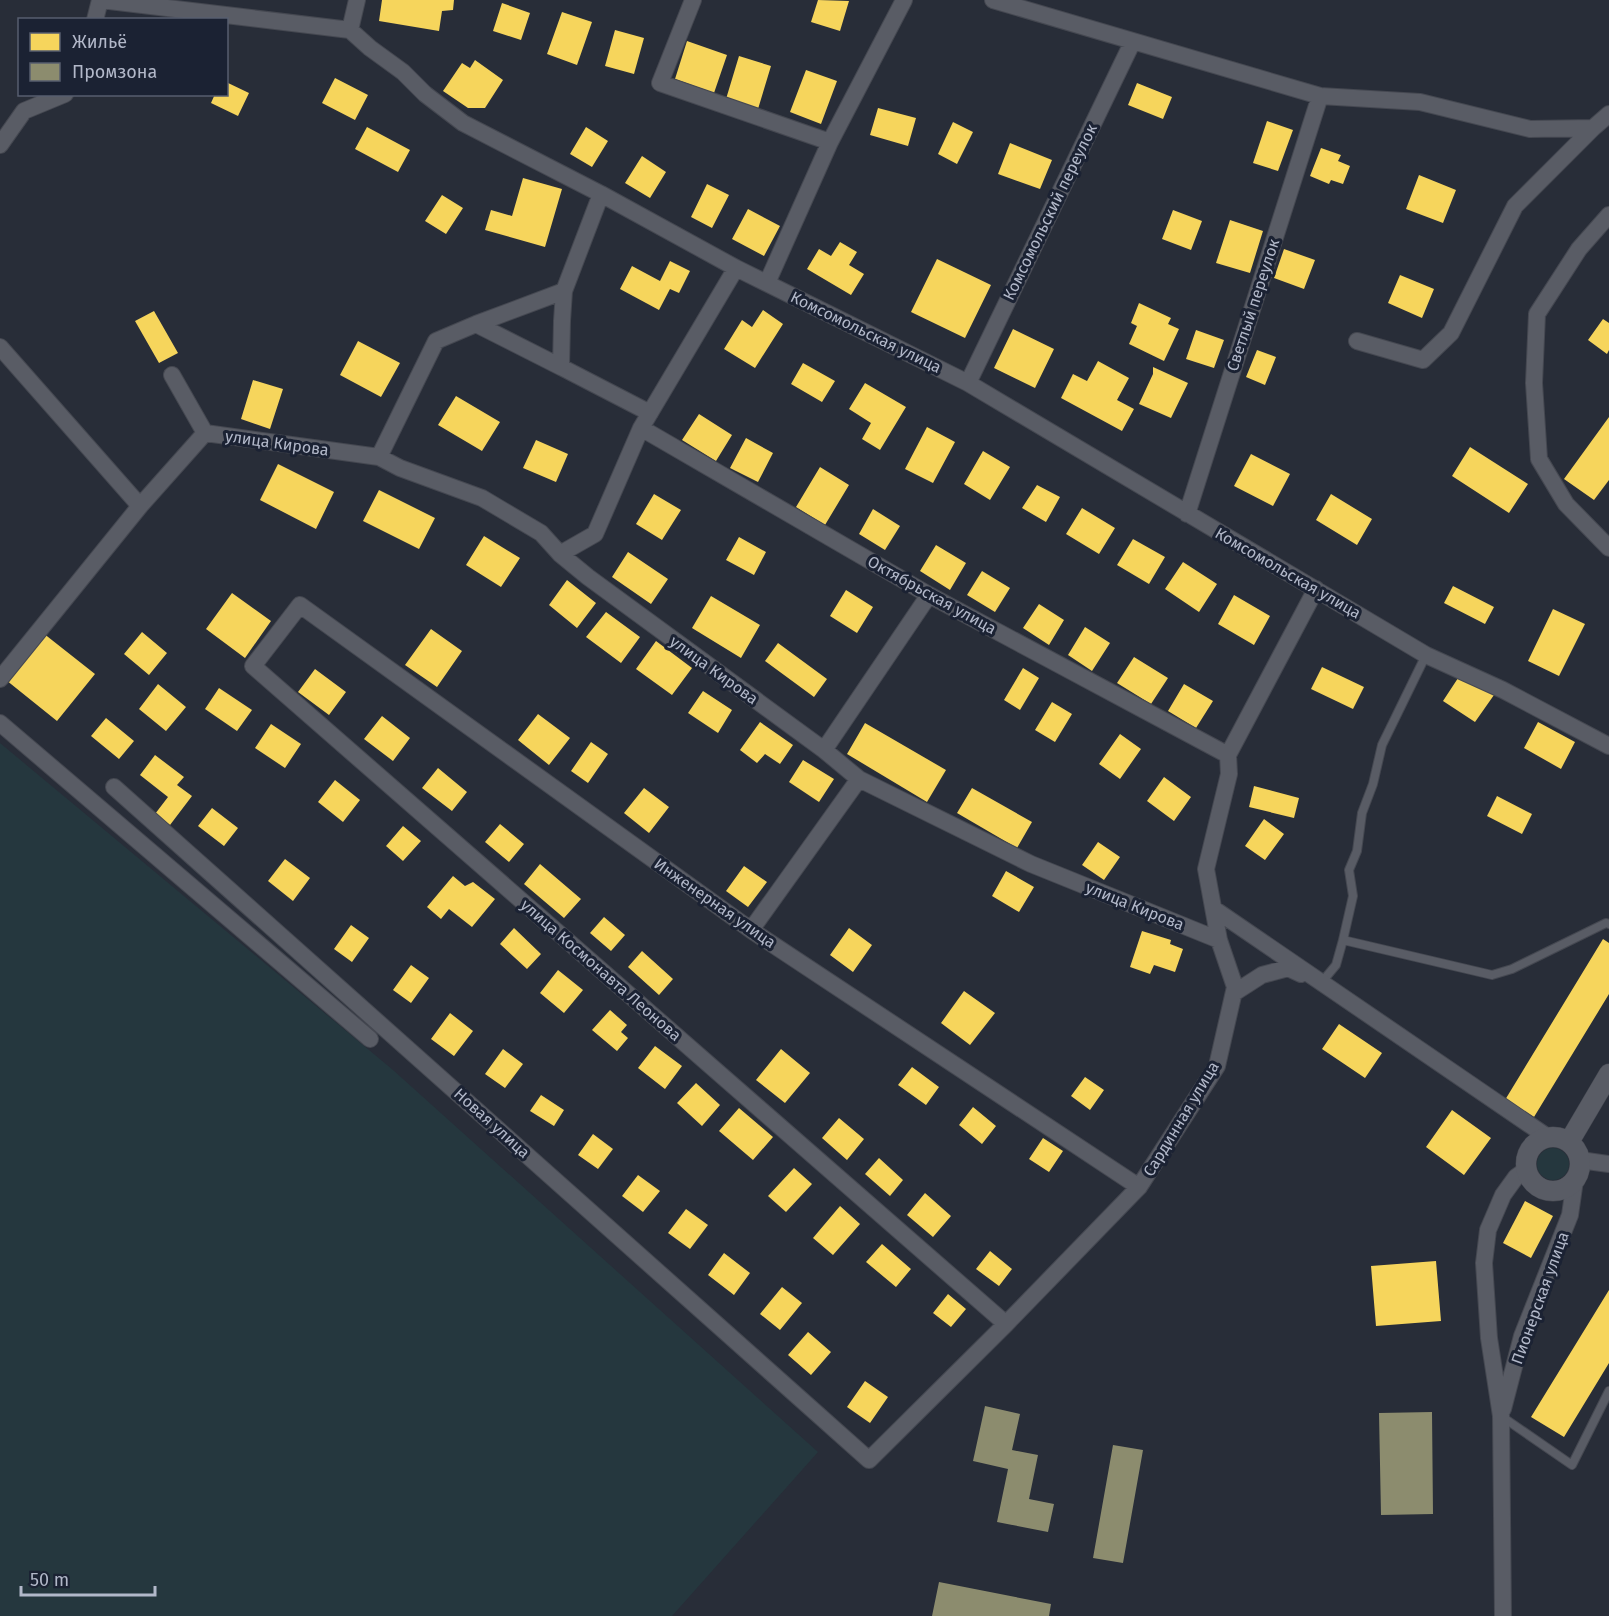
<svg xmlns="http://www.w3.org/2000/svg" width="1609" height="1616" font-family="'Fira Sans',sans-serif">
<style>
.green{fill:#25373e}
.homes{fill:#f6d55c}
.industry{fill:#8c8c6e}
.lines{fill:none;stroke-linecap:round;stroke-linejoin:round}
.service-casing{stroke:#454851;stroke-width:10}
.minor-casing{stroke:#454851;stroke-width:18}
.tertiary-casing{stroke:#454851;stroke-width:21}
.service{stroke:#595c65;stroke-width:8}
.minor{stroke:#595c65;stroke-width:16}
.tertiary{stroke:#595c65;stroke-width:20}
.labels{text-anchor:middle;dominant-baseline:central;stroke-width:6;stroke-linejoin:round;paint-order:stroke}
.street-label{font-size:16px;fill:#b2b8c9;stroke:#1b2233}
</style>
<rect width="100%" height="100%" fill="#282d38"/>
<path class="green" d="M0 743 393 1070 818 1452 672 1616H0Z
M1537 1164a16 16 0 1 1 32 0a16 16 0 1 1-32 0Z"/>
<path class="homes" d="M382 0H454L453 10 442 11 439 31 379 21Z
M818 0 849 1 840 31 811 22Z
M502 3 530 13 521 40 493 31Z
M562 12 592 22 577 65 547 54Z
M615 30 644 38 634 74 605 66Z
M687 41 727 55 714 93 675 79Z
M739 56 771 66 758 109 726 99Z
M475 60 503 80 485 108H468L443 91 462 63 470 68Z
M806 70 837 81 821 124 790 112Z
M335 78 368 95 355 120 322 103Z
M226 82 249 93 238 116 211 103 215 94H226Z
M1137 83 1172 97 1163 119 1128 105Z
M878 108 916 118 908 146 870 135Z
M1267 121 1293 130 1278 171 1253 163Z
M953 122 973 132 957 164 938 154Z
M367 127 410 150 398 172 355 149Z
M586 127 608 141 592 167 570 154Z
M1010 143 1052 160 1040 189 998 174Z
M1321 148 1341 155 1338 161 1350 166 1343 184 1331 180 1329 184 1310 176Z
M642 156 666 172 650 198 625 183Z
M1419 175 1456 190 1443 223 1406 209Z
M523 178 562 189 545 247 485 230 491 210 512 216Z
M707 184 729 195 712 228 691 217Z
M442 195 463 208 446 234 425 221Z
M748 209 780 226 764 256 732 239Z
M1173 210 1202 221 1191 250 1162 239Z
M1230 220 1263 231 1250 273 1216 263Z
M840 242 857 252 849 265 864 274 851 295 807 269 819 249 831 256Z
M1284 249 1315 260 1304 289 1274 278Z
M937 259 991 285 965 338 911 312Z
M670 261 690 271 679 293 670 289 659 310 620 289 632 266 660 281Z
M1400 275 1434 289 1422 318 1388 303Z
M1139 303 1171 318 1168 324 1179 329 1164 361 1129 344 1137 326 1131 323Z
M763 310 783 324 755 368 724 349 742 320 752 327Z
M154 311 178 353 159 363 135 321Z
M1603 319 1609 323V350L1607 354 1588 340Z
M1013 329 1054 349 1035 388 994 368Z
M1196 330 1224 340 1214 368 1186 359Z
M358 341 400 363 381 397 340 375Z
M1257 350 1276 357 1265 385 1246 377Z
M1098 361 1129 378 1117 400 1134 409 1122 431 1061 398 1073 374 1087 381Z
M803 363 835 381 822 402 791 384Z
M1153 367 1188 383 1171 418 1139 404 1153 374Z
M253 380 283 389 270 429 241 419Z
M865 383 906 407 880 450 862 439 871 423 849 409Z
M456 396 500 422 482 451 438 425Z
M699 414 732 435 716 461 682 440Z
M1609 417V480L1594 500 1564 479Z
M927 427 955 442 933 483 905 469Z
M746 438 773 453 758 482 730 468Z
M536 440 568 454 556 482 523 468Z
M1470 447 1528 484 1509 513 1452 476Z
M983 451 1010 467 990 500 964 484Z
M1251 454 1290 474 1273 506 1234 486Z
M278 464 334 492 316 529 260 500Z
M820 467 849 485 825 525 796 507Z
M1037 485 1060 497 1046 522 1022 508Z
M379 490 435 518 419 549 363 521Z
M654 494 681 510 662 540 636 524Z
M1331 494 1372 519 1357 545 1316 520Z
M1082 508 1115 528 1099 554 1066 534Z
M873 509 900 526 885 550 859 534Z
M484 536 520 558 501 587 466 565Z
M739 537 766 552 754 575 726 560Z
M1133 539 1165 557 1149 584 1117 565Z
M936 545 966 563 950 590 920 571Z
M628 552 668 579 651 604 612 577Z
M1183 562 1217 584 1199 612 1165 589Z
M982 571 1010 588 995 612 967 595Z
M567 580 596 603 577 628 549 605Z
M1453 586 1494 607 1485 624 1444 603Z
M846 590 873 607 857 633 830 616Z
M232 593 271 621 245 658 206 629Z
M1234 595 1270 616 1254 645 1218 624Z
M711 596 760 625 741 658 692 628Z
M1039 604 1064 620 1049 645 1023 628Z
M1553 609 1585 624 1559 676 1528 661Z
M606 612 640 637 621 663 586 637Z
M1085 627 1110 643 1092 671 1068 655Z
M431 629 462 651 437 687 405 665Z
M142 632 167 653 149 675 124 654Z
M43 633 95 674 57 721 6 680Z
M656 641 692 668 672 695 636 669Z
M778 643 827 679 814 697 765 661Z
M1134 657 1168 678 1151 704 1117 683Z
M1322 667 1364 687 1353 709 1311 689Z
M1023 668 1039 678 1020 710 1004 700Z
M315 669 346 692 329 715 298 692Z
M1462 672 1494 695 1475 722 1443 701Z
M158 684 186 707 166 731 139 709Z
M1184 684 1213 701 1196 728 1168 711Z
M219 688 252 710 237 731 205 709Z
M703 691 732 710 718 733 688 713Z
M1052 702 1072 714 1055 742 1035 730Z
M538 714 570 738 549 765 518 740Z
M382 716 410 738 393 761 364 739Z
M106 718 134 741 119 759 91 736Z
M760 722 793 745 780 764 765 754 757 763 740 750Z
M1538 722 1575 742 1561 769 1524 748Z
M865 723 946 770 927 802 847 754Z
M271 724 301 744 285 768 255 748Z
M1120 734 1141 749 1120 779 1099 764Z
M591 742 608 754 588 783 571 771Z
M155 755 184 777 177 785 192 796 170 825 155 814 168 797 140 775Z
M803 760 834 779 819 802 789 782Z
M438 768 467 792 452 811 422 788Z
M1164 777 1191 797 1174 821 1147 801Z
M335 780 360 800 343 822 318 802Z
M1254 786 1299 798 1294 818 1249 807Z
M644 788 669 807 649 833 624 813Z
M972 788 1032 822 1017 848 957 813Z
M1497 796 1532 814 1522 834 1487 816Z
M212 808 238 828 224 846 198 826Z
M1264 819 1284 834 1265 860 1245 846Z
M500 824 524 844 509 862 485 842Z
M403 826 421 841 403 861 386 846Z
M1098 842 1120 857 1104 880 1082 865Z
M285 859 310 878 293 901 268 881Z
M540 864 581 899 564 918 524 884Z
M744 866 767 882 748 907 726 891Z
M1006 871 1034 887 1019 912 992 896Z
M453 876 465 886 473 882 495 899 472 927 449 909 441 919 427 907Z
M604 917 625 935 611 951 590 933Z
M351 925 369 938 352 962 334 949Z
M514 928 541 954 527 969 500 944Z
M849 928 872 945 853 972 830 955Z
M1142 931 1171 940 1170 944 1183 949 1175 972 1154 965 1150 974 1130 967Z
M1603 939 1609 943V994L1534 1117 1505 1100Z
M642 951 673 979 659 995 628 967Z
M411 965 429 978 411 1003 393 990Z
M558 970 583 990 564 1013 540 993Z
M964 991 995 1013 970 1045 941 1023Z
M610 1010 627 1025 621 1032 628 1038 617 1051 592 1030Z
M450 1013 473 1031 454 1056 431 1039Z
M1339 1024 1382 1053 1365 1078 1322 1049Z
M655 1046 682 1066 665 1089 638 1068Z
M503 1049 523 1064 505 1088 485 1074Z
M781 1049 810 1073 785 1103 756 1080Z
M912 1067 939 1087 926 1105 898 1085Z
M1085 1077 1104 1090 1090 1110 1071 1096Z
M696 1083 720 1105 702 1126 677 1103Z
M541 1095 564 1110 554 1126 530 1111Z
M973 1107 996 1126 982 1144 959 1125Z
M739 1108 773 1137 753 1160 719 1131Z
M1452 1110 1491 1138 1464 1175 1426 1147Z
M839 1118 864 1139 847 1160 822 1138Z
M593 1134 613 1149 598 1169 578 1155Z
M1043 1138 1063 1151 1049 1172 1029 1159Z
M879 1158 903 1180 890 1196 865 1174Z
M794 1168 812 1184 786 1212 768 1196Z
M638 1175 660 1191 643 1212 622 1196Z
M925 1193 951 1216 933 1237 907 1215Z
M1525 1201 1553 1216 1531 1258 1503 1243Z
M840 1206 860 1224 833 1255 813 1238Z
M686 1209 708 1225 690 1249 668 1233Z
M882 1244 911 1269 896 1287 866 1262Z
M990 1251 1012 1269 999 1286 976 1269Z
M724 1253 750 1273 734 1295 708 1275Z
M1436 1261 1441 1321 1376 1326 1371 1266Z
M782 1287 802 1303 780 1330 760 1314Z
M1609 1290V1363L1564 1437 1531 1417Z
M948 1294 966 1309 951 1327 933 1313Z
M808 1332 831 1352 811 1375 788 1355Z
M865 1381 888 1397 870 1423 847 1407Z"/>
<path class="industry" d="M985 1406 1020 1414 1012 1450 1038 1455 1029 1499 1054 1504 1048 1532 997 1522 1008 1469 973 1461Z
M1432 1412 1433 1514 1381 1515 1379 1413Z
M1113 1445 1143 1450 1123 1563 1093 1558Z
M939 1582 1051 1604 1049 1616H932Z"/>
<g class="lines">
<defs>
<path id="service" d="M1343 940 1492 975 1512 969 1606 923 1609 924
M1321 983 1336 965 1343 940 1353 896 1349 870 1357 851 1362 813 1373 784 1382 745 1426 655
M1501 1416 1572 1465 1609 1391"/>
<path id="minor" d="M101 0 350 30 370 48 403 72 425 94 463 123 601 194 736 268 968 383 1426 655 1503 690 1609 746
M693 0 660 83 830 142 904 0
M993 0 1320 96 1420 102 1530 129 1593 128 1609 114
M95 20 100 0
M350 30 357 0
M0 145 24 111 65 94
M1609 215 1579 249 1537 314 1534 383 1539 459 1566 504 1609 548
M767 283 830 142
M476 324 564 291
M1357 341 1423 360 1451 333 1515 206 1593 128
M0 347 140 506
M561 367 650 413
M172 375 205 433
M968 383 1133 41
M641 428 929 595 1228 755
M205 433 379 457 400 468 482 498 541 533 560 554 588 577 824 750 859 779 1031 864 1219 940
M379 457 436 341 476 324 561 367 562 321 564 291 601 194
M1187 514 1320 96
M560 554 595 534 641 428 736 268
M0 679 140 506 205 433
M0 723 370 1039
M824 750 929 595
M114 787 869 1460 1006 1324 1139 1187 1217 1066 1235 987 1219 940 1206 869 1229 774 1228 755 1316 589
M1214 909 1549 1138
M751 930 859 779
M1234 993 1262 975 1288 968 1301 974
M1580 1160 1609 1164
M1006 1324 253 666 300 605 751 930 1139 1187
M1503 1409 1522 1336 1570 1215 1575 1180
M1503 1616 1501 1416 1489 1338 1484 1263 1488 1230 1503 1195 1516 1177 1527 1169"/>
<path id="tertiary" d="M1526 1164a27 27 0 1 1 54 0a27 27 0 1 1-54 0Z
M1569 1142 1609 1074"/>
</defs>
<use href="#service" class="service-casing"/>
<use href="#minor" class="minor-casing"/>
<use href="#tertiary" class="tertiary-casing"/>
<use href="#service" class="service"/>
<use href="#minor" class="minor"/>
<use href="#tertiary" class="tertiary"/>
</g>
<g class="labels">
<g class="street-label">
<text transform="translate(1050 212) rotate(-64)">Комсомольский переулок</text>
<text transform="translate(1253 305) rotate(-72)">Светлый переулок</text>
<text transform="translate(866 332) rotate(26)">Комсомольская улица</text>
<text transform="translate(277 443) rotate(8)">улица Кирова</text>
<text transform="translate(1288 573) rotate(30)">Комсомольская улица</text>
<text transform="translate(932 595) rotate(29)">Октябрьская улица</text>
<text transform="translate(714 670) rotate(36)">улица Кирова</text>
<text transform="translate(715 903) rotate(35)">Инженерная улица</text>
<text transform="translate(1135 906) rotate(22)">улица Кирова</text>
<text transform="translate(601 970) rotate(41)">улица Космонавта Леонова</text>
<text transform="translate(1181 1119) rotate(-59)">Сардинная улица</text>
<text transform="translate(492 1123) rotate(42)">Новая улица</text>
<text transform="translate(1540 1298) rotate(-70)">Пионерская улица</text>
</g>
</g>
<rect x="18" y="18" width="210" height="78" fill="#1b2233" stroke="#575e6f" stroke-width="1.5"/>
<rect x="30" y="33" width="30" height="18" fill="#f6d55c" stroke="#575e6f" stroke-width="1.5"/>
<text x="72" y="48" font-size="18" fill="#b2b8c9">Жильё</text>
<rect x="30" y="63" width="30" height="18" fill="#8c8c6e" stroke="#575e6f" stroke-width="1.5"/>
<text x="72" y="78" font-size="18" fill="#b2b8c9">Промзона</text>
<path d="M21 1586v9h134v-9" fill="none" stroke="#b2b8c9" stroke-width="3"/>
<text x="30" y="1586" font-size="18" fill="#b2b8c9" stroke="#1b2233" stroke-width="4.5" paint-order="stroke">50 m</text>
</svg>
